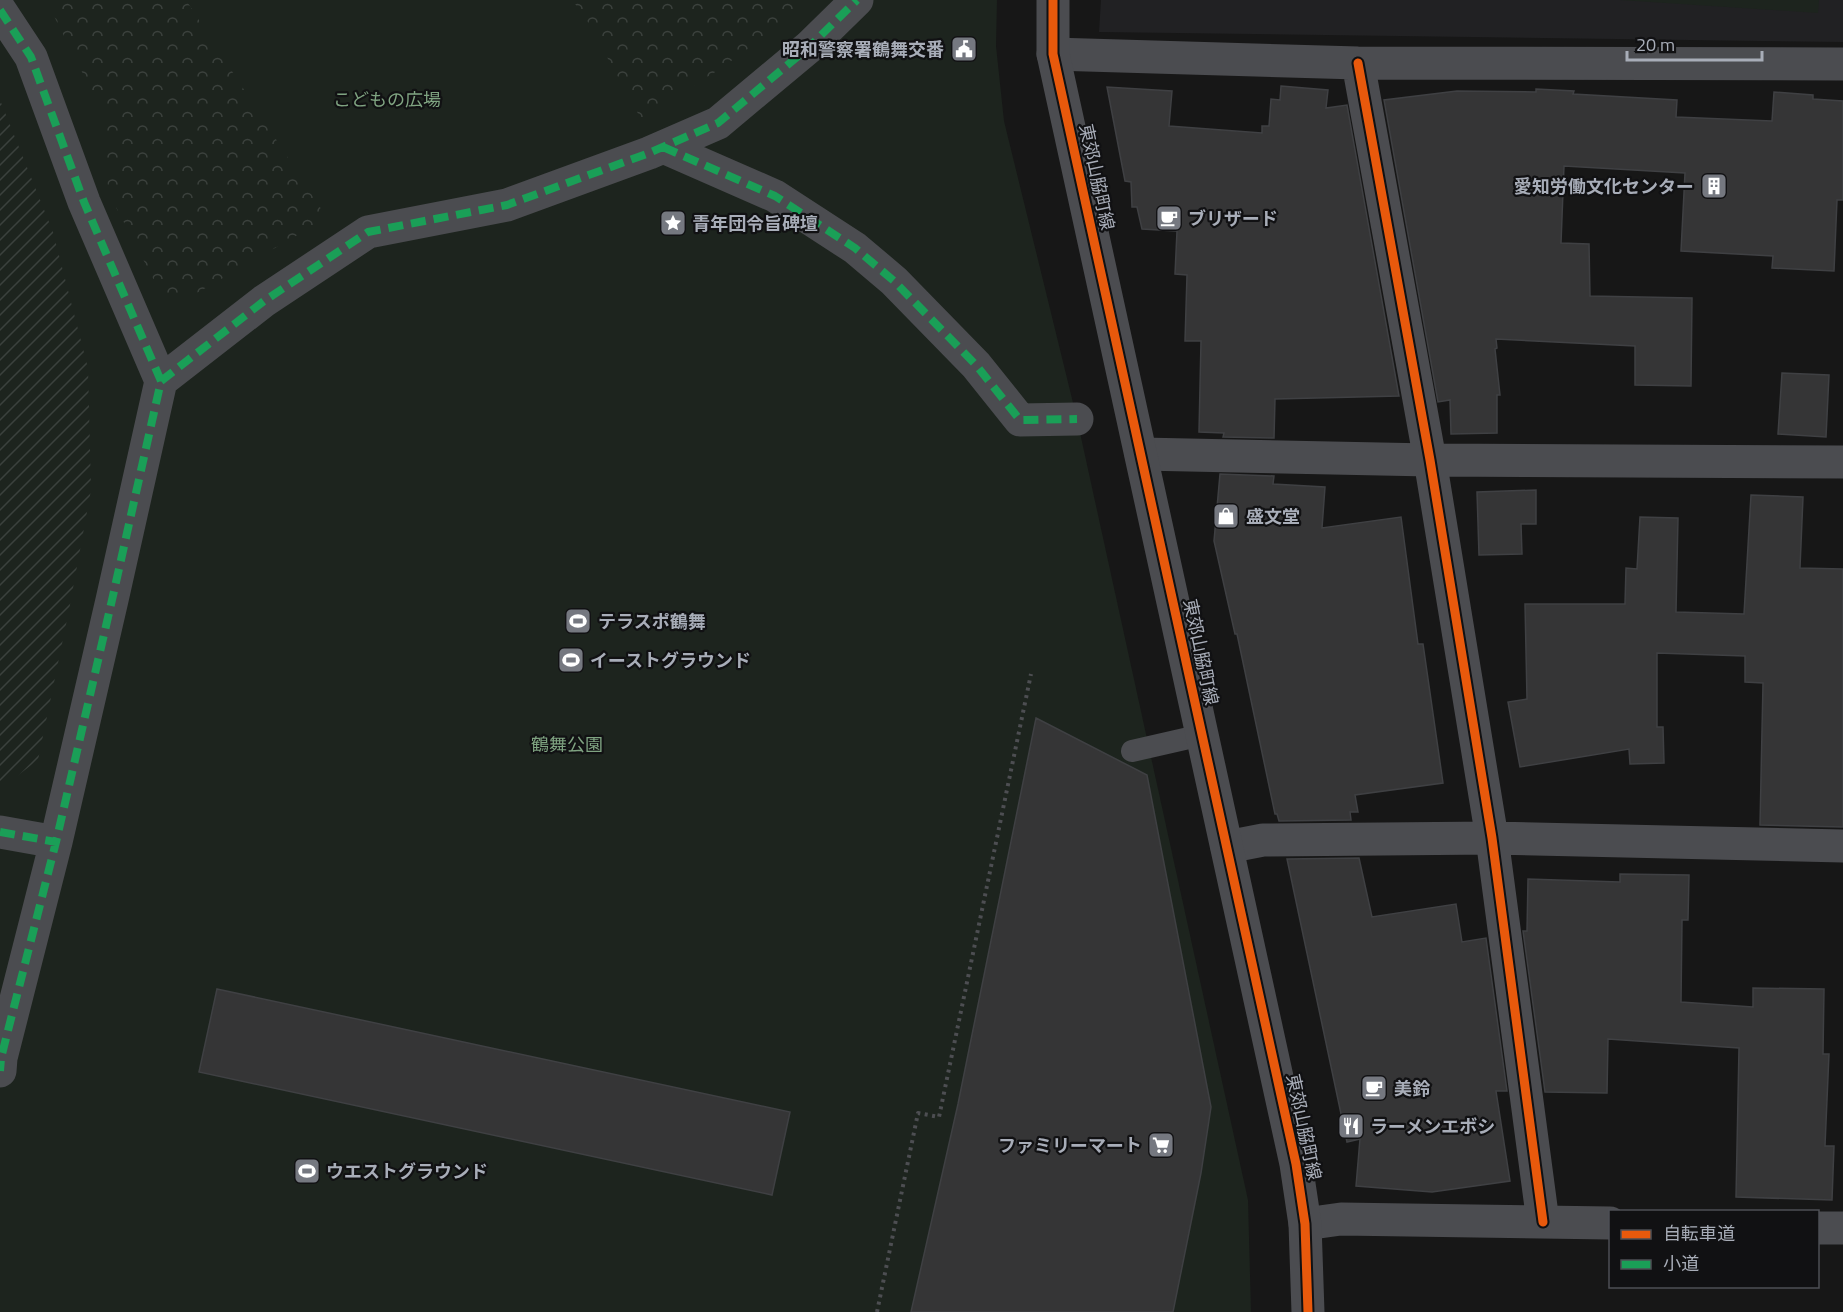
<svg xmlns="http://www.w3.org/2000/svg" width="1843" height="1312" font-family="'Titillium Web','Noto Sans JP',sans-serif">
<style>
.built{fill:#212123}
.green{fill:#1d241e}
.forest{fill:url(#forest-crowns)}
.garden{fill:url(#garden-furrows)}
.building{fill:#353536;stroke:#3f4043;stroke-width:1.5}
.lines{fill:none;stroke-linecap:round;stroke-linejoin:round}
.path{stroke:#4d4e52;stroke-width:4;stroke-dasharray:3 4.5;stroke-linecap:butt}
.service{stroke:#4b4c50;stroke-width:22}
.pedestrian{stroke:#4b4c50;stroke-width:33}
.minor{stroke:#4b4c50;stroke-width:33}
.tertiary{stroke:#4b4c50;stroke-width:33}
.quiet{stroke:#1a9f57;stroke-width:8;stroke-dasharray:15 8;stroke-linecap:butt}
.cycleway-casing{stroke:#111113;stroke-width:13}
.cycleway{stroke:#e8590c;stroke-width:9}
.labels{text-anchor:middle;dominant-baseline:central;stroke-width:4.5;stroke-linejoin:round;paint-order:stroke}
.poi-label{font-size:18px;font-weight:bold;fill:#a8adb8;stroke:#111113;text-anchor:start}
.park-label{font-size:18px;fill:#7fa381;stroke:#111113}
.street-label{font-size:18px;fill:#a8adb8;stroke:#111113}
</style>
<defs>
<pattern id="forest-crowns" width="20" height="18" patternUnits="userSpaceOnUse" patternTransform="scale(1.5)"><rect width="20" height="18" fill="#1d241e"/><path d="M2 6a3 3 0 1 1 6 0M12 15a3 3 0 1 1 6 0" fill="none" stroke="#3b413d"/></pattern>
<pattern id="garden-furrows" width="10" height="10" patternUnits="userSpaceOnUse" patternTransform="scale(1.5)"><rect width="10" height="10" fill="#1d241e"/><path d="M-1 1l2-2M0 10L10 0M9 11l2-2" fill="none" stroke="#3b413d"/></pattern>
</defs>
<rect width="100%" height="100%" fill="#171717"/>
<path class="built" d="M1101 0H1843V42L1099 32Z"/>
<path class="green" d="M0 0H997L996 46 1004 121 1077 419 1248 1200 1251 1312H0Z
M1620 0H1819L1818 13Z"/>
<path class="forest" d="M46 0H186L327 218 169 309 108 192 104 116Z
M572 0H816L720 69 641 119 585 17Z"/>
<path class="garden" d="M0 100 53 232 88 368 91 490 69 610 38 760 0 789Z"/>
<path class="building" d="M1281 86 1328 90 1326 108 1347 105 1399 396 1275 399 1274 438 1223 437 1224 433 1199 432 1201 341H1185L1187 275 1175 274 1177 231 1142 229 1137 207H1132L1131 182 1125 181 1107 87 1172 91 1169 126 1262 133V126H1269L1271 99 1280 100Z
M1536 89 1574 91 1573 94 1677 100 1676 117 1772 121 1774 92 1813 95V99L1843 101V200H1837L1834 271 1772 268 1773 256 1681 251 1685 173 1564 166 1561 243 1589 244 1590 296 1692 298 1691 386 1635 385V346L1496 339 1497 348 1495 349 1500 395H1497V433L1451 434 1450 400 1438 402 1384 100 1457 91 1536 92Z
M1782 373 1829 375 1826 437 1778 434Z
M1220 474 1274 476 1273 484 1325 487 1322 528 1401 517 1418 644H1423L1443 783 1355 795 1358 812H1350L1351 820 1279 821 1277 814H1275L1237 634H1235L1214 541Z
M1536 490V524H1521L1522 554 1479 555 1477 492Z
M1751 495 1803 497 1800 568 1843 569V827L1760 825 1763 683 1745 682V656L1657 653V727H1663L1664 763 1630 764 1629 749 1520 767 1508 702 1527 699 1525 604H1625L1626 568 1637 569 1640 517 1678 518 1676 612 1744 614Z
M1036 718 1147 775 1211 1107 1201 1173 1173 1312H911L958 1104Z
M1359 858 1372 917 1456 904 1462 942 1486 938 1507 1091H1496L1510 1181 1432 1192 1356 1186 1360 1139 1347 1142 1287 859Z
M1620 874 1689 875 1688 920H1682L1681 1002 1753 1007V988L1824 989 1823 1054H1829L1825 1146H1834L1832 1200 1736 1197 1739 1048 1608 1039 1607 1093 1545 1092 1523 931H1527L1528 879 1620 882Z
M217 989 790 1112 772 1195 199 1072Z"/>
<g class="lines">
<path class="path" d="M877 1312 918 1113 939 1117 1031 674"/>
<path class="service" d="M1132 751 1202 735"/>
<path class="pedestrian" d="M0 10 31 57 84 202 161 381 112 600 56 842 1 1058 0 1071
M663 147 775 196 855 248 894 281 976 365 1020 420 1077 419
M161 381 264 301 368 232 507 205 649 153 718 123 809 47 857 0
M0 832 56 842"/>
<path class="minor" d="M1053 54 1358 63 1843 64
M1358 63 1430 460 1492 838 1543 1222
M1141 454 1430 460 1843 462
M1227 847 1263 840 1492 838 1843 846
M1305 1224 1341 1219 1610 1223
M1818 1228H1843"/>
<path class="tertiary" d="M1053 0V54L1296 1164 1305 1224 1308 1312"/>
<path class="quiet" d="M0 10 31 57 84 202 161 381 112 600 56 842 1 1058 0 1071
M663 147 775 196 855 248 894 281 976 365 1020 420 1077 419
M161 381 264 301 368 232 507 205 649 153 718 123 809 47 857 0
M0 832 56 842"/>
<defs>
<path id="cycleway" d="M1053 0V54L1296 1164 1305 1224 1308 1312
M1358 63 1430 460 1492 838 1543 1222"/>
</defs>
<use href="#cycleway" class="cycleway-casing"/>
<use href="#cycleway" class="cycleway"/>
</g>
<defs>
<symbol id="civic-square" viewBox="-11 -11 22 22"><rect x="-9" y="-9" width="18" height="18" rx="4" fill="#757880" stroke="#111113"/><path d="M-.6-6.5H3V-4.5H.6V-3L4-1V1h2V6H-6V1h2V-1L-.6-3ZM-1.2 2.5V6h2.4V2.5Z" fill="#fff"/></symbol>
<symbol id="building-square" viewBox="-11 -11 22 22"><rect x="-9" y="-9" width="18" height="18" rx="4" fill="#757880" stroke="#111113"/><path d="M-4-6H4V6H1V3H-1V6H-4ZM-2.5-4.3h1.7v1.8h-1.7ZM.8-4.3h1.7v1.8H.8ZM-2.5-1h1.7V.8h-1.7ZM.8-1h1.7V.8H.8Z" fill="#fff"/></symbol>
<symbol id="cafe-square" viewBox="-11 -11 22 22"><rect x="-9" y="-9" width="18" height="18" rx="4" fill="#757880" stroke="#111113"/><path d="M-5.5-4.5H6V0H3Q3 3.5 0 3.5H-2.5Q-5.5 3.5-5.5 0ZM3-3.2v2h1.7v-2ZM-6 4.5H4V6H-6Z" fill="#fff"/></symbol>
<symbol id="sight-square" viewBox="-11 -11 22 22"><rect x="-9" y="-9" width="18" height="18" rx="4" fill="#757880" stroke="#111113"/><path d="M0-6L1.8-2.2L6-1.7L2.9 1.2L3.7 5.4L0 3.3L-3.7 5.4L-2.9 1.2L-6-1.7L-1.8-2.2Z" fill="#fff"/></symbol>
<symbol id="shop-square" viewBox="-11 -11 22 22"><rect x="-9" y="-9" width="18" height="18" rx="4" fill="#757880" stroke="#111113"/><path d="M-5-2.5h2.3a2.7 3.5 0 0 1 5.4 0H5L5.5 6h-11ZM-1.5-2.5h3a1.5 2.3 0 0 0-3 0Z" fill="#fff"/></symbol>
<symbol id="stadium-square" viewBox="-11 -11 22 22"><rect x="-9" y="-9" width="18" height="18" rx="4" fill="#757880" stroke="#111113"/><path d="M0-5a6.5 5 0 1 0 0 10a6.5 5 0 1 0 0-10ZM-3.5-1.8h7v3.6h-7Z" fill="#fff"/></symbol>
<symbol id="restaurant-square" viewBox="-11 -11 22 22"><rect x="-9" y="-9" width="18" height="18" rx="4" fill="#757880" stroke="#111113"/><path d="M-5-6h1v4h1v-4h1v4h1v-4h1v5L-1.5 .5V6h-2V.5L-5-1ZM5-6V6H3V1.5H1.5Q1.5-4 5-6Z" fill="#fff"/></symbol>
<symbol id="supermarket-square" viewBox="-11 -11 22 22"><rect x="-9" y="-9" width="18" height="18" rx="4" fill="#757880" stroke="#111113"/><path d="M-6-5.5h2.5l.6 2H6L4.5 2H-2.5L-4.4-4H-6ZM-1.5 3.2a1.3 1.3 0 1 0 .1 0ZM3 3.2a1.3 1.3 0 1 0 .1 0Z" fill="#fff"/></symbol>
</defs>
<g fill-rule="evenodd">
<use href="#civic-square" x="949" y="34" width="30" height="30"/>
<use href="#building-square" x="1699" y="171" width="30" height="30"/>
<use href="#cafe-square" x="1154" y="203" width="30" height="30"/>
<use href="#sight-square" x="658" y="208" width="30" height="30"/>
<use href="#shop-square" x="1211" y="501" width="30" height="30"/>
<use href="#stadium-square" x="563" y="606" width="30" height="30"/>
<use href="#stadium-square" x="556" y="645" width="30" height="30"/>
<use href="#cafe-square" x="1359" y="1073" width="30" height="30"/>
<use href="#restaurant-square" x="1336" y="1111" width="30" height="30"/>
<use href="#supermarket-square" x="1146" y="1130" width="30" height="30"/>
<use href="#stadium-square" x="292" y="1156" width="30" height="30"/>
</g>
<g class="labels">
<g class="poi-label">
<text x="944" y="49" text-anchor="end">昭和警察署鶴舞交番</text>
<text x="1694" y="186" text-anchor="end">愛知労働文化センター</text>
<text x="1188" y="218">ブリザード</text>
<text x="692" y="223">青年団令旨碑壇</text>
<text x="1246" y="516">盛文堂</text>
<text x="598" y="621">テラスポ鶴舞</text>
<text x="590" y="660">イーストグラウンド</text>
<text x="1394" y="1088">美鈴</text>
<text x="1370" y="1126">ラーメンエボシ</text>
<text x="1142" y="1145" text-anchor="end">ファミリーマート</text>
<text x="326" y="1171">ウエストグラウンド</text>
</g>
<g class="park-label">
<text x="387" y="99">こどもの広場</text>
<text x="567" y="744">鶴舞公園</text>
</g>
<g class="street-label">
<text transform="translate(1097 177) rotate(78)">東郊山脇町線</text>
<text transform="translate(1201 652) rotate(78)">東郊山脇町線</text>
<text transform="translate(1304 1127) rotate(78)">東郊山脇町線</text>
</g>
</g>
<rect x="1609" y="1210" width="210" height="78" fill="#111113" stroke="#4d4f55" stroke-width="1.5"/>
<rect x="1621" y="1230" width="30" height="9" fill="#e8590c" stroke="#4d4f55" stroke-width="1.5"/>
<text x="1663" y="1240" font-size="18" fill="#a8adb8">自転車道</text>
<rect x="1621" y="1260" width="30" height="9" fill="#1a9f57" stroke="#4d4f55" stroke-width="1.5"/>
<text x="1663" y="1270" font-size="18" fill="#a8adb8">小道</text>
<path d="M1627 51v9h135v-9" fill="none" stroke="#a8adb8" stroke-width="3"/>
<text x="1636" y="51" font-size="18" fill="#a8adb8" stroke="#111113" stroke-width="4.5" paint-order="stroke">20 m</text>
</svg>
